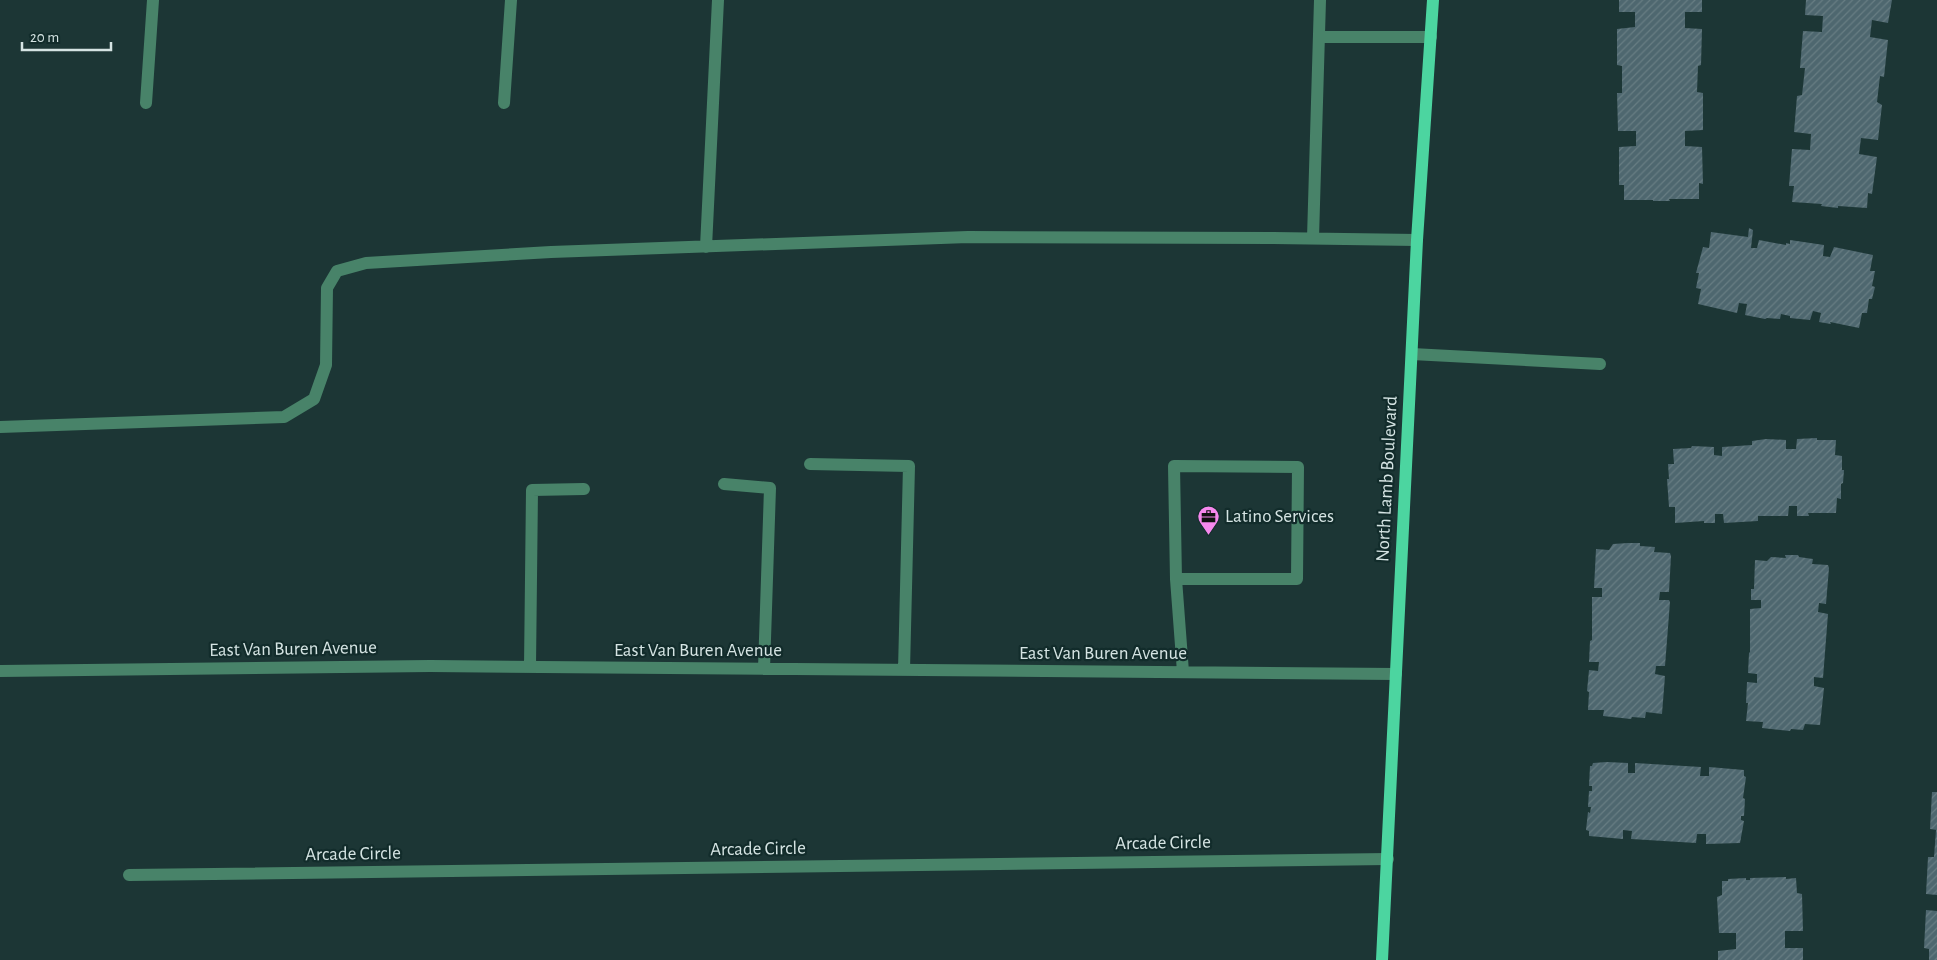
<svg xmlns="http://www.w3.org/2000/svg" width="1937" height="960" font-family="'Alegreya Sans',sans-serif">
<style>
.building{fill:url(#building-hatch)}
.lines{fill:none;stroke-linecap:round;stroke-linejoin:round}
.minor{stroke:#488369;stroke-width:12}
.major{stroke:#4cd5a0;stroke-width:12}
.labels{text-anchor:middle;dominant-baseline:central;stroke-width:4.5;stroke-linejoin:round;paint-order:stroke}
.street-label{font-size:19px;fill:#d5e4e3;stroke:#122c2b}
.poi-label{font-size:19px;fill:#d5e4e3;stroke:#122c2b;text-anchor:start}
</style>
<defs>
<pattern id="building-hatch" width="6" height="6" patternUnits="userSpaceOnUse" patternTransform="scale(1.25)"><rect width="6" height="6" fill="#4e676f"/><path d="M-1 1l2-2M0 6l6-6M5 7l2-2" fill="none" stroke="#677d83"/></pattern>
</defs>
<rect width="100%" height="100%" fill="#1c3635"/>
<path class="building" d="M1619 0H1702V12H1685V28L1702 29 1701 65 1698 66 1697 92 1703 93V130L1685 131V146L1702 147 1703 184 1699 183V199H1669L1670 201H1653V200H1624V185H1619V147L1636 146V131H1618L1617 93H1622V66L1617 65V29L1635 27V12H1619Z
M1806 0H1892L1888 23 1872 20 1870 37 1888 40 1884 77 1880 76 1877 102 1882 105 1878 140 1861 138 1859 154 1877 157 1872 194 1868 193 1867 208 1838 206V208L1821 206 1822 204 1792 202 1794 186H1789L1792 149 1810 150 1811 134 1794 132 1797 96 1802 95 1805 68H1800L1803 31 1822 32 1823 16 1805 15Z
M1749 228 1753 230 1751 248H1757L1759 240 1786 245V243L1790 244V240L1824 245 1823 256 1830 257 1834 247 1873 255 1870 271H1875L1872 286 1875 287 1872 299H1869L1867 313H1862L1859 328 1830 322 1831 324 1819 322 1821 313 1813 311 1810 320 1790 318V316L1781 314 1780 319 1767 318 1765 319 1745 315 1747 304 1739 303 1737 313 1698 304 1701 289 1696 288 1699 273H1696L1703 247 1709 248 1711 232 1748 237Z
M1817 438V440H1836L1835 455 1842 456V470H1844L1843 483 1841 484V499L1837 498 1836 513H1808L1809 516H1797V506H1789L1788 516H1758V521L1724 523 1723 514H1715V523H1704V521L1675 523V507H1669L1667 479H1669L1668 464H1674L1673 449 1691 448 1692 446 1714 447V455L1722 456V447L1752 445V441L1766 439 1786 440V449H1796L1797 439Z
M1628 543H1640V546L1655 547 1654 552 1670 553 1671 556 1669 592H1660L1659 600H1669L1670 602 1665 666H1656L1655 674 1665 676 1662 714 1646 712 1645 718 1632 717 1631 719 1603 716 1604 710H1588L1589 692 1587 691 1589 670 1598 671 1599 662H1589L1590 641 1592 640V597H1602V588H1594L1596 549 1609 550 1613 544Z
M1785 555H1798L1799 557 1813 559 1812 564 1828 565 1829 568 1826 604 1819 603 1818 612 1828 614 1823 678 1814 677V686L1824 688 1820 725 1805 724 1803 730 1791 729 1790 731 1762 728 1763 722 1746 721 1748 703H1746L1747 682 1757 683V674L1748 673 1749 653 1750 652V609L1761 608V600H1751V589H1754L1755 560 1767 561 1771 557 1786 558Z
M1607 762 1628 763V773H1635V763L1701 767 1700 776H1709V767L1744 770V776L1746 777 1743 798 1745 799 1744 816H1741V820L1744 821 1740 843 1706 844V834H1697L1696 843 1631 839 1632 831 1623 830V839L1589 836V831L1586 830 1588 812 1590 813 1591 807H1588L1589 791H1592V786H1589L1590 766H1592L1593 763Z
M1932 792H1937V830L1930 829Z
M1936 830H1937V895L1926 894 1928 857H1934Z
M1786 877V879L1796 878 1797 893 1802 894 1803 931H1785V948H1803V960H1718V951L1736 949V933H1719L1717 897 1722 895V881H1728V879L1746 878V880H1750V878Z
M1926 910 1937 911V960H1929V949L1924 948Z"/>
<g class="lines">
<path class="minor" d="M1319 37H1431
M146 103 153 0
M504 103 511 0
M1313 238 1320 0
M706 247 718 0
M1412 354 1600 364
M0 427 284 417 314 399 326 365 327 288 337 271 366 263 551 252 968 237 1273 238 1417 240
M810 464 909 466 904 670
M1174 466 1298 467 1297 579H1176Z
M724 484 770 488 764 669
M1176 579 1183 672
M530 667 532 490 584 489
M0 671 430 666 1396 674
M129 875 1388 859"/>
<path class="major" d="M1382 960 1417 240 1433 0"/>
</g>
<defs>
<symbol id="office-pin" viewBox="-11 -11 22 30"><path d="M0 17L-7.5 6A9.5 9.5 0 1 1 7.5 6Z" fill="#f688ed" stroke="#122c2b"/><path d="M-6-3h4V-5.5h4V-3h4V5H-6ZM-1-4.5V-3h2v-1.5ZM-6 0V1H6V0Z" fill="#111"/></symbol>
</defs>
<g fill-rule="evenodd">
<use href="#office-pin" x="1196" y="504" width="25" height="34"/>
</g>
<g class="labels">
<g class="street-label">
<text transform="translate(1387 479) rotate(-87)">North Lamb Boulevard</text>
<text transform="translate(293 649) rotate(-1)">East Van Buren Avenue</text>
<text x="698" y="650">East Van Buren Avenue</text>
<text x="1103" y="653">East Van Buren Avenue</text>
<text transform="translate(1163 843) rotate(-1)">Arcade Circle</text>
<text transform="translate(758 849) rotate(-1)">Arcade Circle</text>
<text transform="translate(353 854) rotate(-1)">Arcade Circle</text>
</g>
<g class="poi-label">
<text x="1225" y="516">Latino Services</text>
</g>
</g>
<path d="M22 42v8h89v-8" fill="none" stroke="#d5e4e3" stroke-width="2.5"/>
<text x="30" y="42" font-size="15" fill="#d5e4e3" stroke="#122c2b" stroke-width="4" paint-order="stroke">20 m</text>
</svg>
